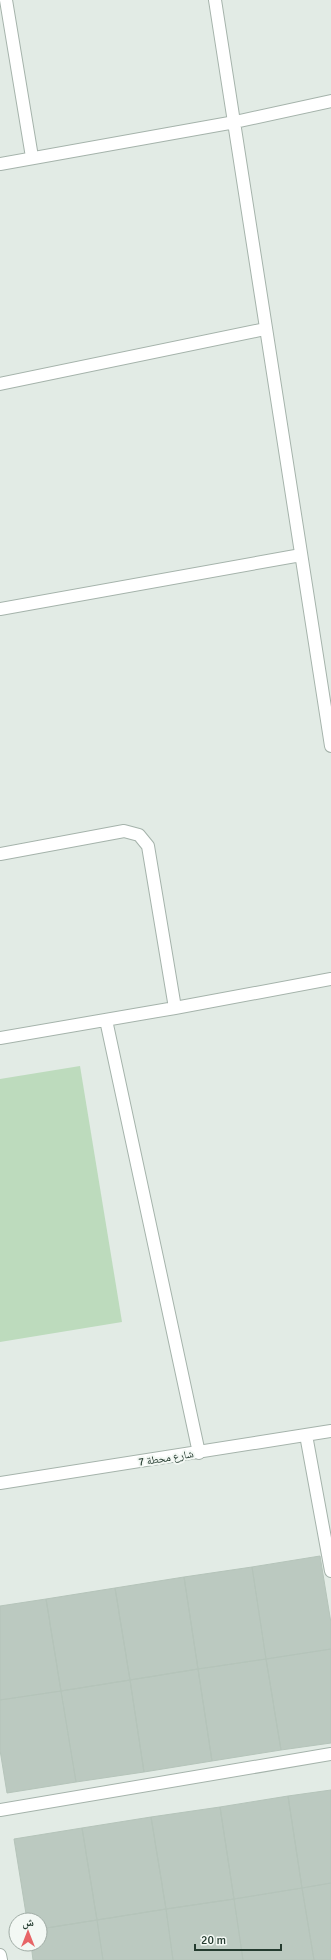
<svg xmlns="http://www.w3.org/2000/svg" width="331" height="1960" font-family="Signika,'Noto Naskh Arabic',sans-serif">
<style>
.green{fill:#bddbbd}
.building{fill:#bbc9c0;stroke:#b5c4ba}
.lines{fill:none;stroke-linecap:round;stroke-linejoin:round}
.minor-casing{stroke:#a5b3ab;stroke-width:14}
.minor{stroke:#fff;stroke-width:12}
.labels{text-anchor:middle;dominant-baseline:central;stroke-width:4;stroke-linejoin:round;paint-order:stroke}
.street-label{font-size:11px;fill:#243b2f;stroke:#f3f8f4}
</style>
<rect width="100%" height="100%" fill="#e2ebe5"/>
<path class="green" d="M80 1066 122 1322 0 1342V1079Z"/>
<path class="building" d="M320 1556 331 1623V1649L266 1659 252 1567Z
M252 1567 266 1659 198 1669 184 1577Z
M184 1577 198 1669 130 1680 115 1588Z
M115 1588 130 1680 61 1691 46 1599Z
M46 1599 61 1691 0 1700V1606Z
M331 1649V1743L281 1750 266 1659Z
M266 1659 281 1750 212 1761 198 1669Z
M198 1669 212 1761 144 1772 130 1680Z
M130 1680 144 1772 76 1782 61 1691Z
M61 1691 76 1782 7 1793 0 1750V1700Z
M331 1790V1883L302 1888 288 1796Z
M288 1796 302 1888 234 1899 220 1807Z
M220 1807 234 1899 166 1909 151 1817Z
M151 1817 166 1909 97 1920 82 1828Z
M82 1828 97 1920 40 1929V1920H27L14 1839Z
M331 1883V1960H314L302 1888Z
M302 1888 314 1960H243L234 1899Z
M234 1899 243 1960H173L166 1909Z
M166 1909 173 1960H103L97 1920Z
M97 1920 103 1960H33L31 1944H40V1929Z"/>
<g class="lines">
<defs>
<path id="minor" d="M6 0 32 157
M215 0 331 746
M0 164 235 122 331 101
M0 384 265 329
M0 609 301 555
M0 854 124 831 139 835 148 846 175 1008
M106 1020 199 1453
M0 1038 175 1008 331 979
M306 1435 331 1571
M0 1483 331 1431
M0 1810 331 1754
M0 1955 1 1960"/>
</defs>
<use href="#minor" class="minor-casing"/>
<use href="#minor" class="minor"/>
</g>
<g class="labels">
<g class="street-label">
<text transform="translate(166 1458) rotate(-9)">شارع محطة 7</text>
</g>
</g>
<g transform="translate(28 1932)"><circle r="19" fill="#f3f8f4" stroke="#a0aca5"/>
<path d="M0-3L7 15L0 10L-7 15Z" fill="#e76567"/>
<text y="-6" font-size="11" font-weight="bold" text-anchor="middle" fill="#243b2f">ش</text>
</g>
<path d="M195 1944v6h86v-6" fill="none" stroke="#243b2f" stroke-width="2"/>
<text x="201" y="1944" font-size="12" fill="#243b2f" stroke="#f3f8f4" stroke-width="3" paint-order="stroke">20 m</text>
</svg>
